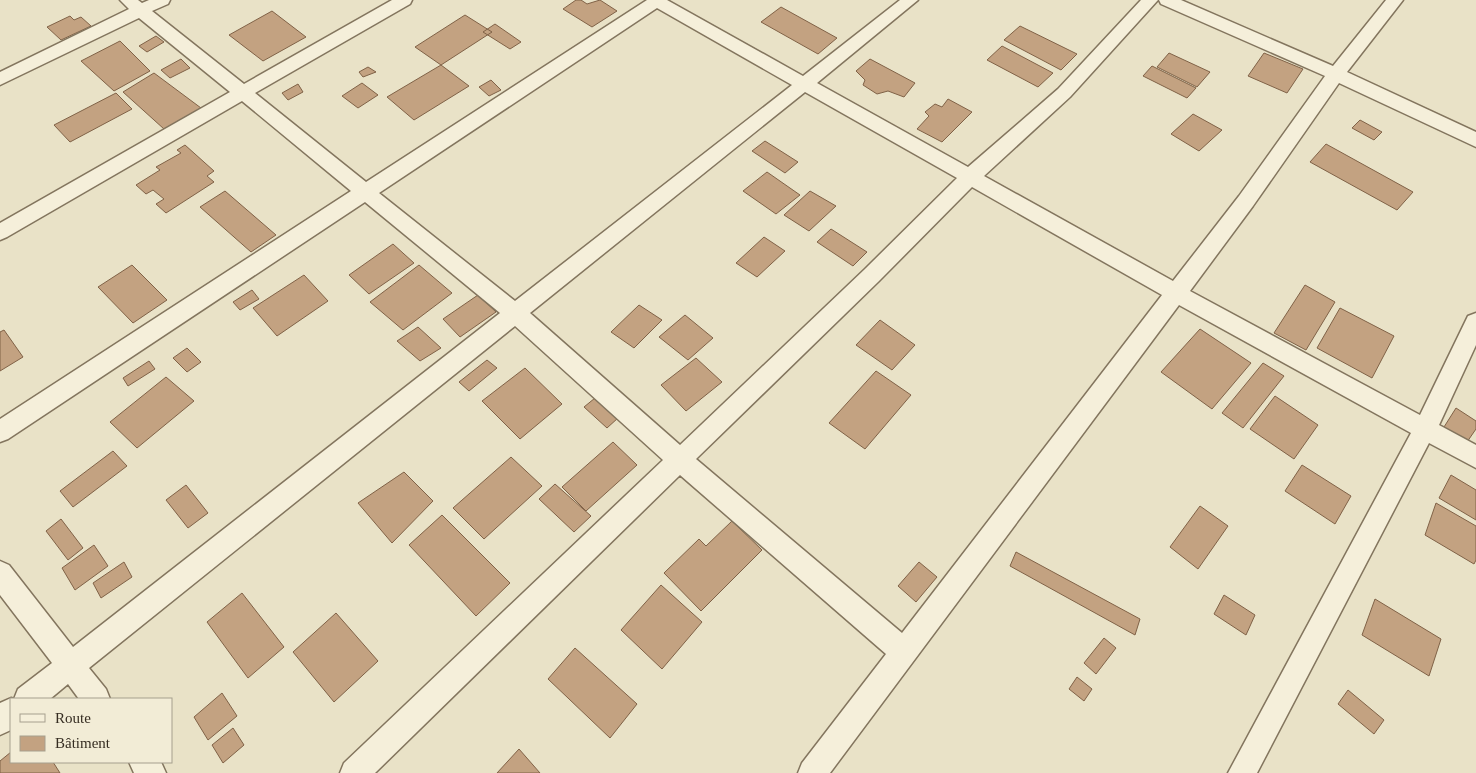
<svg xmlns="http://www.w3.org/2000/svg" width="1476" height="773" font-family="'Times New Roman',serif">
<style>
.building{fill:#c3a281;stroke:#806247}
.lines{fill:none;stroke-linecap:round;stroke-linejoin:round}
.minor-casing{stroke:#83755e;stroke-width:3}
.minor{fill:#f5efda;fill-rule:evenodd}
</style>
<rect width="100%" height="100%" fill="#e9e2c7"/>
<path class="building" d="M576 0H581L587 4 600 0 617 11 592 27 563 9Z
M781 7 837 38 818 54 761 22Z
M272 11 306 37 263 61 229 35Z
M465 15 492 32 441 65 415 47Z
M70 16 74 20 81 17 91 26 61 40 47 27Z
M495 24 521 42 510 49 483 32Z
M1020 26 1077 54 1061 70 1004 40Z
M156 36 164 42 147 52 139 46Z
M120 41 150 71 114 91 81 61Z
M1002 46 1053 73 1038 87 987 60Z
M1169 53 1210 72 1197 87 1157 67Z
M1264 53 1303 69 1287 93 1248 76Z
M181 59 190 68 170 78 161 70Z
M870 59 915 83 904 97 888 91 877 94 863 85 865 80 856 71Z
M441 65 469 86 414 120 387 97Z
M1152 66 1196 88 1187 98 1143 76Z
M368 67 376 72 363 77 359 72Z
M154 73 201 108 164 129 123 92Z
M491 80 501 90 489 96 479 87Z
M362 83 378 95 358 108 342 96Z
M298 84 303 92 288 100 282 93Z
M116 93 132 109 70 142 54 125Z
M948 99 972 112 942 142 917 129 929 116 925 112 935 104 942 107Z
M1193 114 1222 130 1199 151 1171 134Z
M1360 120 1382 132 1374 140 1352 128Z
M765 141 798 162 785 173 752 151Z
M1326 144 1413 192 1397 210 1310 162Z
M185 145 214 171 207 176 214 182 166 213 156 204 164 199 153 190 146 194 136 185 160 170 156 167 181 153 177 150Z
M767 172 800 195 776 214 743 191Z
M225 191 276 235 251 252 200 207Z
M810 191 836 206 809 231 784 215Z
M831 229 867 252 853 266 817 242Z
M764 237 785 251 757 277 736 263Z
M393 244 414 263 369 294 349 275Z
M132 265 167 300 133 323 98 287Z
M419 265 452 293 403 330 370 302Z
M304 275 328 301 277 336 253 308Z
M1305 285 1335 302 1306 350 1274 333Z
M252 290 259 299 240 310 233 302Z
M478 295 496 312 460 337 443 319Z
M639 305 662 320 634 348 611 332Z
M1340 308 1394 336 1372 378 1317 348Z
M685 315 713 338 688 360 659 337Z
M880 320 915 345 892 370 856 345Z
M418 327 441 348 420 361 397 341Z
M1200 329 1251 363 1212 409 1161 372Z
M4 330 23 357 0 371V332Z
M187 348 201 362 187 372 173 358Z
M696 358 722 382 686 411 661 385Z
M487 360 497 368 469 391 459 382Z
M149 361 155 369 128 386 123 378Z
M1263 363 1284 376 1243 428 1222 413Z
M525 368 562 404 520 439 482 401Z
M876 371 911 395 865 449 829 423Z
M166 377 194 401 137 448 110 422Z
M1275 396 1318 425 1294 459 1250 429Z
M595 398 618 418 607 428 584 407Z
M1456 408 1476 421V429L1467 442 1444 427Z
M613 442 637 465 586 511 562 487Z
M113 451 127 466 73 507 60 491Z
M511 457 542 486 484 539 453 508Z
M1302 465 1351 496 1335 524 1285 491Z
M404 472 433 501 392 543 358 503Z
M1451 475 1476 490V520L1439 498Z
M555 484 591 516 574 532 539 499Z
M186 485 208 513 188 528 166 500Z
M1436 503 1476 526V560L1474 564 1425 535Z
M1200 506 1228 526 1198 569 1170 547Z
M442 515 510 583 476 616 409 545Z
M61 519 83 548 68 560 46 531Z
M732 521 762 550 701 611 664 573 699 539 706 546Z
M94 545 108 566 75 590 62 568Z
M1016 552 1140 619 1135 635 1010 566Z
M124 562 132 577 101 598 93 583Z
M919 562 937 577 916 602 898 586Z
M661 585 702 622 662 669 621 630Z
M242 593 284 647 248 678 207 622Z
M1224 595 1255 615 1246 635 1214 614Z
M1375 599 1441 639 1429 676 1362 635Z
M336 613 378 661 334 702 293 652Z
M1104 638 1116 648 1096 674 1084 663Z
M575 648 637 704 610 738 548 679Z
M1077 677 1092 689 1084 701 1069 689Z
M1348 690 1384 720 1374 734 1338 704Z
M222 693 237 716 208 740 194 717Z
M233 728 244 745 223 763 212 745Z
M519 749 540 773H497Z
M11 752V762H53L60 773H0V761Z"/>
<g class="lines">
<defs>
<path id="minor" d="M120 0H138L142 3 149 0H170L168 4 152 11 244 84 392 0H412L410 4 255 93 366 182 647 0H667L803 76 900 0H918L817 83 968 167 1058 89 1141 0H1158L1070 97 984 176 1173 281 1239 196 1325 76 1161 4 1159 0H1181L1333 66 1386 0H1403L1347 72 1476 132V147L1339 83 1253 206 1190 291 1420 415 1468 316 1476 313V345L1439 425 1476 445V468L1429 443 1257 773H1228L1411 433 1179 305 830 773H798L802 763 886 654 680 475 375 773H340L344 763 663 460 515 326 89 668 106 689 110 699H79L68 684 50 699H14L18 689 52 663 0 595V561L9 565 73 647 500 313 365 202 8 439 0 442V419L351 191 242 101 7 237 0 240V223L230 92 139 18 0 85V72L129 9ZM657 8 792 85 515 301 379 193ZM805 92 957 178 865 269 680 445 530 313ZM972 187 1162 295 902 633 696 459 879 281Z
M11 698 14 699H11V730L0 735V703Z
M129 762H161L166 773H134Z"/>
</defs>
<use href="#minor" class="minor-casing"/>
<use href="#minor" class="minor"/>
</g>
<rect x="10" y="698" width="162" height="65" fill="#f2ecd6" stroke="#a69f8e"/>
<rect x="20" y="714" width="25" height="8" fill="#f5efda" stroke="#a69f8e"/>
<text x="55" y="723" font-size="15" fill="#352c21">Route</text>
<rect x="20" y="736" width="25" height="15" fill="#c3a281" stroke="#a69f8e"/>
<text x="55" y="748" font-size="15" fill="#352c21">Bâtiment</text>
</svg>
